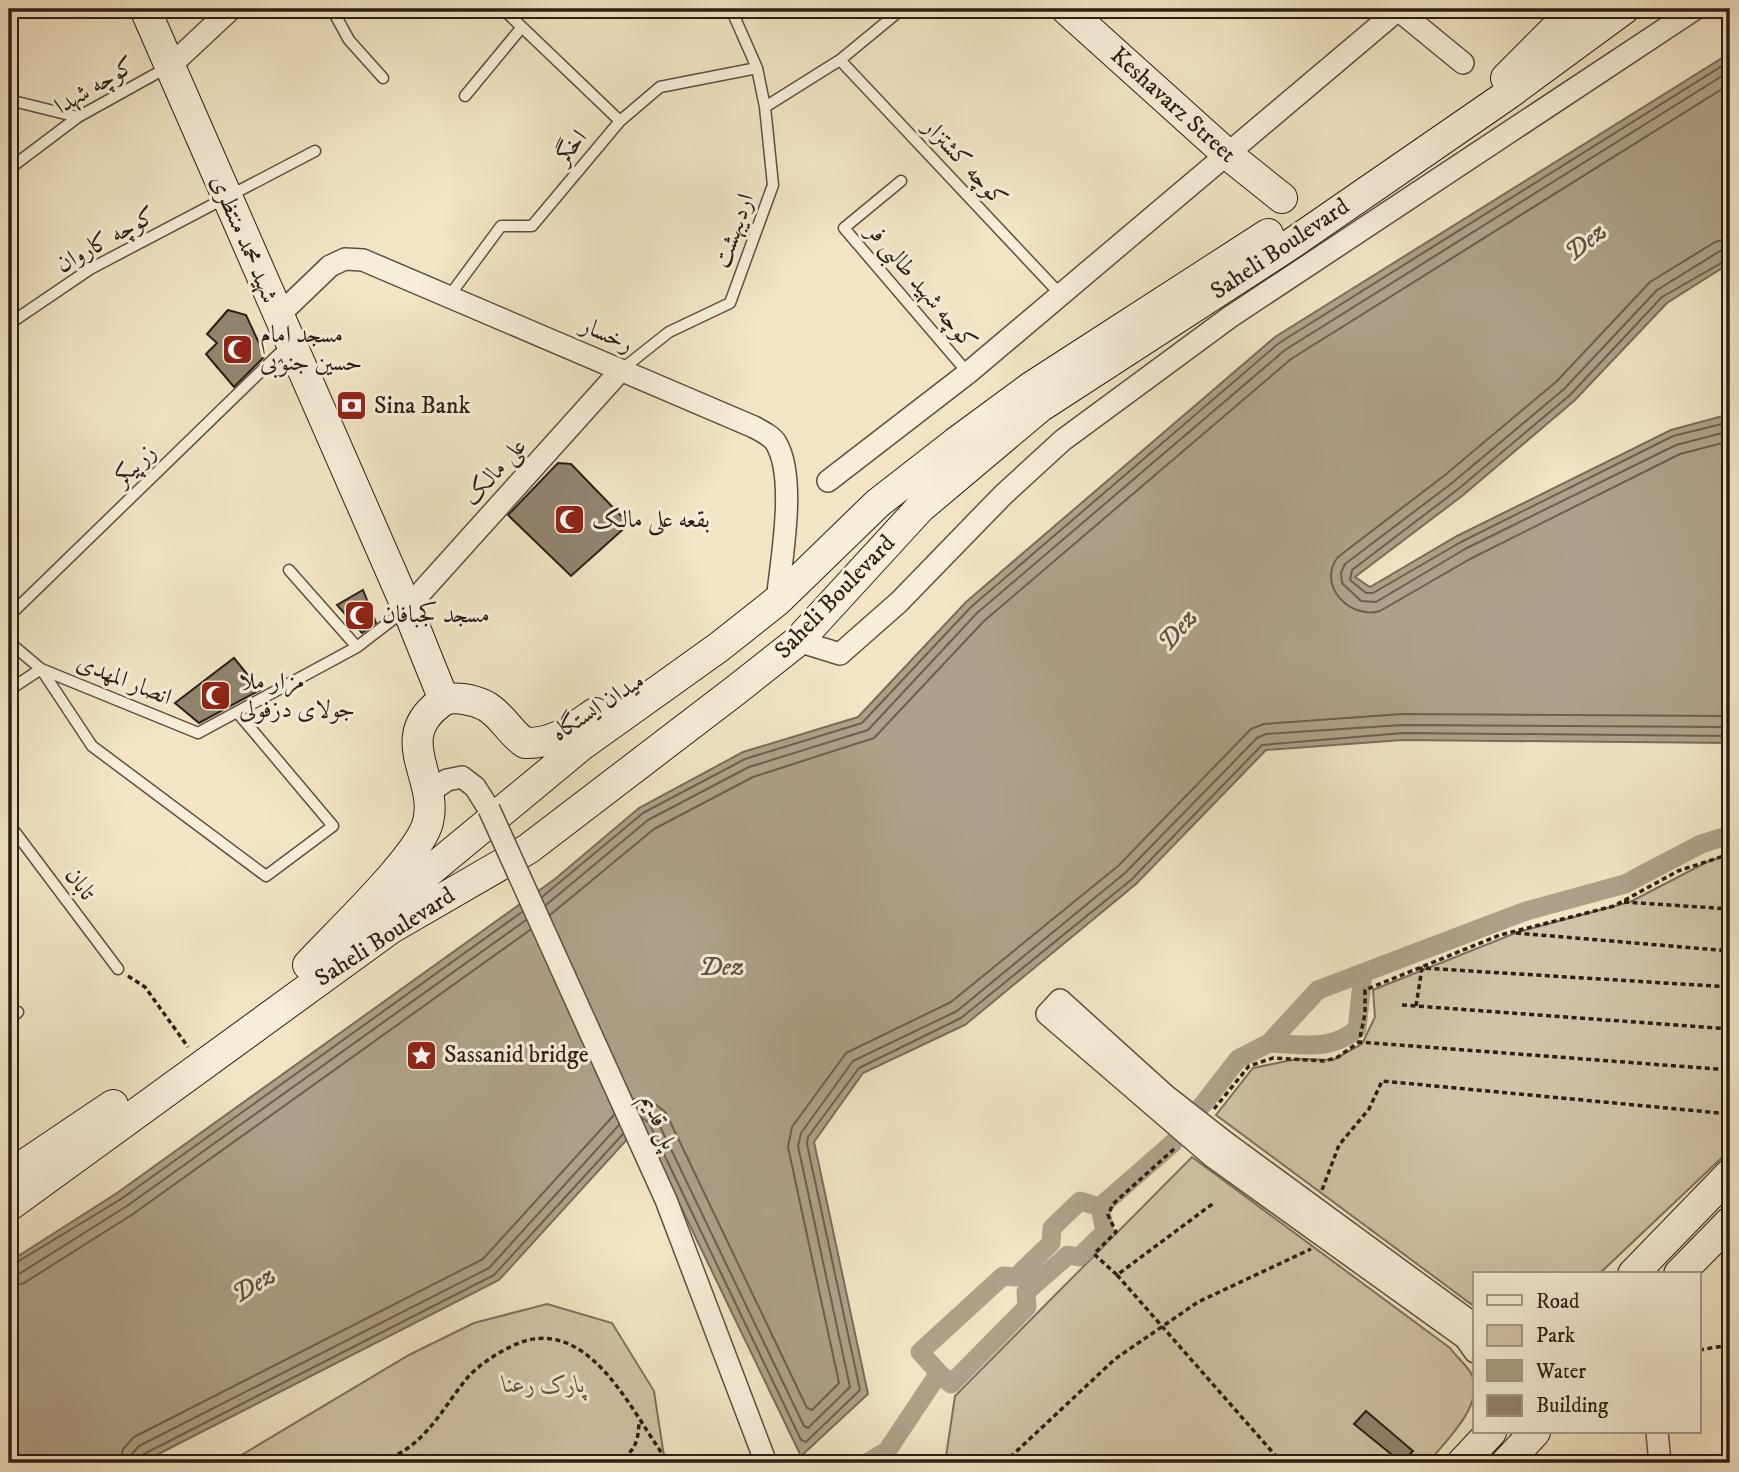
<svg xmlns="http://www.w3.org/2000/svg" width="1739" height="1472" font-family="'IM FELL DW Pica',Amiri,serif">
<style>
.green{fill:#d1c3a7;stroke:#7f705e;stroke-width:2}
.water{fill:#afa189;stroke:#7b6c5a;stroke-width:2}
.lines{fill:none;stroke-linecap:round;stroke-linejoin:round}
.shore{stroke:#6e5f4e;stroke-width:2}
.canal{stroke:#afa189;stroke-width:19}
.building{fill:#938570;stroke:#2d1d14;stroke-width:2}
.lane-casing{stroke:#5e4f40;stroke-width:13}
.street-casing{stroke:#5e4f40;stroke-width:24}
.secondary-casing{stroke:#2d1d14;stroke-width:32}
.path{stroke:#2d1d14;stroke-width:3.5;stroke-dasharray:5 3.5;stroke-linecap:butt}
.lane{stroke:#f7eed9;stroke-width:10}
.street{stroke:#f7eed9;stroke-width:21}
.secondary{stroke:#f7eed9;stroke-width:30}
.street-bridge-casing{stroke:#5e4f40;stroke-width:24;stroke-linecap:butt}
.street-bridge{stroke:#f7eed9;stroke-width:21}
.labels{text-anchor:middle;dominant-baseline:central;stroke-width:6;stroke-linejoin:round;paint-order:stroke}
.street-label{font-size:24px;fill:#2d1d14;stroke:#f7eed9}
.poi-label{font-size:24px;fill:#2d1d14;stroke:#f7eed9;text-anchor:start}
.park-label{font-size:24px;font-style:italic;fill:#5e4f40;stroke:#f7eed9}
.water-label{font-size:26px;font-style:italic;fill:#615243;stroke:#f7eed9}
</style>
<rect width="100%" height="100%" fill="#f2e5c5"/>
<filter id="stains"><feTurbulence type="fractalNoise" baseFrequency=".00286" numOctaves="4"/><feColorMatrix values="0 0 0 0 .2 0 0 0 0 .09 0 0 0 0 .02 0 0 0 .5 -.17"/></filter>
<radialGradient id="worn" r=".72"><stop offset=".6" stop-color="#630" stop-opacity="0"/><stop offset="1" stop-color="#630" stop-opacity=".3"/></radialGradient>
<path class="green" d="M1730 854V1150L1599 1274H1475V1307L1216 1115 1253 1068 1297 1059 1333 1060 1362 1044 1375 1017 1373 990 1518 932 1630 902 1707 862Z
M1192 1157 1450 1348C1456 1356 1466 1365 1471 1373 1487 1404 1445 1441 1428 1463H945L955 1396Z
M547 1304 612 1323 654 1391 665 1463H228L409 1355 474 1323Z"/>
<path class="water" d="M1730 53V263L1667 303 1575 400 1462 496 1355 577 1370 587 1457 536 1671 430 1730 414V743L1403 740 1266 750 1136 884 965 1025 863 1073 814 1142 868 1394 801 1456 641 1124 499 1280 141 1463H9V1262L117 1193 555 879 639 808 743 752 858 717 966 602 1275 337Z"/>
<g class="lines">
<path class="shore" d="M1730 238 1715 242 1650 282 1557 381 1445 475 1338 557C1316 585 1350 620 1380 611L1470 559 1680 454 1730 441
M1730 249 1720 251 1657 290 1564 389 1452 483 1345 564 1341 573 1342 583 1361 601 1376 602 1465 549 1676 445 1730 431
M1730 258 1662 297 1570 395 1457 490 1352 570 1350 580 1366 593H1373L1461 542 1673 436 1730 422
M542 897 643 813 745 759 862 723 971 607 1279 343 1730 61
M546 905 648 820 749 767 868 730 977 613 1285 350 1730 71
M550 915 654 829 753 777 874 738 984 621 1291 359 1730 84
M634 1099 652 1101 666 1113 807 1408 812 1410 839 1383 788 1147 792 1127 846 1053 951 1002 1118 866 1251 729 1264 724 1402 714 1730 716
M638 1109 649 1111 656 1118 804 1426 808 1428 850 1387 798 1146 801 1133 853 1061 957 1011 1125 873 1257 738 1266 734 1402 725 1730 727
M642 1118 649 1123 801 1440 806 1442 860 1390 807 1144 808 1137 859 1068 961 1018 1131 880 1262 745 1403 733 1730 736
M9 1267 121 1199 522 912
M9 1276 19 1274 127 1206 526 920
M9 1287 24 1283 133 1214 530 930
M120 1463 123 1449 134 1437 483 1259 614 1115
M130 1463 132 1454 139 1446 489 1268 619 1125
M139 1463 144 1454 494 1275 623 1134"/>
<path class="canal" d="M1269 1043C1303 1044 1329 1052 1357 1029L1363 973
M939 1373 951 1384 1027 1307 1026 1292 1068 1255 1079 1257 1105 1232 1100 1207
M867 1463 887 1451 939 1373 920 1352 1003 1276 1016 1277 1051 1243 1052 1228 1080 1201 1100 1207 1173 1143 1238 1059 1269 1043 1318 990 1526 911 1625 884 1701 844 1730 835"/>
</g>
<path class="building" d="M228 310 246 315 265 356 234 387 206 354 217 343 207 334Z
M558 463 571 464 629 524 571 576 508 515Z
M363 590 376 623 362 633 337 605Z
M234 658 260 690 199 723 175 703Z
M1366 1411 1413 1451 1402 1463 1354 1424Z"/>
<g class="lines">
<defs>
<path id="lane" d="M332 9 349 40 383 78
M503 9 620 121
M840 60 1061 295
M465 96 522 27
M9 100 78 117
M765 107 840 60 902 9
M9 169 78 117 168 67
M901 181 844 228 968 373
M450 295 501 226H532L620 121 660 87 757 68
M9 324 90 269 315 151
M621 370 669 332 730 303 773 185 765 107 757 68 731 9
M289 570 357 647
M9 616 288 345
M9 642 41 669 9 690
M41 669 92 746 266 876 333 826 237 712
M41 669 198 733 357 647 405 610
M9 824 118 969
M9 1019 18 1012"/>
<path id="street" d="M1397 9 1463 63
M170 66 231 9
M278 316 330 266 345 259 363 260 754 427C761 431 772 436 776 443 797 478 781 561 777 601
M828 481 968 373 1399 9
M407 608 621 370
M798 641 840 654 899 602 1003 495 1063 440 1230 317 1695 9
M428 793 447 780 462 777 475 787 489 809
M1475 1325 1225 1142 1165 1095 1060 1000 1047 1014 1213 1157 1465 1338 1475 1352
M1657 1432 1660 1463"/>
<path id="secondary" d="M145 9 407 608 444 700
M1066 9 1227 154 1282 198
M1506 78 1575 9
M362 927 582 745 719 647 777 601 878 503 955 443 1031 387 1268 234
M308 965C335 935 420 856 428 822 439 778 391 739 440 703 451 694 474 700 486 706 502 715 510 733 525 743 554 744 572 729 595 713
M9 1175 113 1105
M9 1206 390 929 528 849 736 690 798 641 920 508 1040 407 1288 246 1507 95 1624 9
M1633 1274 1730 1174
M1679 1274 1730 1222
M1462 1463 1491 1432
M1506 1463 1535 1432"/>
</defs>
<use href="#lane" class="lane-casing"/>
<use href="#street" class="street-casing"/>
<use href="#secondary" class="secondary-casing"/>
<path class="path" d="M1730 854 1678 871 1614 906 1500 935 1365 990V1014L1359 1042 1730 1070
M1624 902 1730 909
M1516 933 1730 951
M128 976 145 987 188 1047
M1402 1005 1730 1029
M1416 1006 1422 968 1730 987
M1214 1109 1249 1066 1273 1058 1325 1061 1338 1057 1359 1042
M1174 1149 1113 1204 1108 1215 1116 1232 1094 1254 1117 1275 1215 1202
M1322 1190 1339 1145 1369 1109 1382 1081 1730 1114
M1117 1275 1282 1463
M1699 1350 1730 1345
M365 1463C375 1461 387 1459 396 1455 429 1439 446 1403 468 1377 480 1364 496 1354 512 1346 584 1311 628 1404 661 1452L672 1463
M616 1463C634 1452 638 1444 639 1423
M1004 1463 1115 1359 1198 1302 1311 1249"/>
<use href="#lane" class="lane"/>
<use href="#street" class="street"/>
<use href="#secondary" class="secondary"/>
<defs>
<path id="street-bridge" d="M489 809 666 1200 766 1463"/>
</defs>
<use href="#street-bridge" class="street-bridge-casing"/>
<use href="#street-bridge" class="street-bridge"/>
</g>
<defs>
<symbol id="mosque-square" viewBox="-11 -11 22 22"><rect x="-9" y="-9" width="18" height="18" rx="4" fill="#8f2418" stroke="#f7eed9"/><path d="M3.5-4.9A6 6 0 1 0 3.5 4.9A5 5 0 1 1 3.5-4.9Z" fill="#fff"/></symbol>
<symbol id="bank-square" viewBox="-11 -11 22 22"><rect x="-9" y="-9" width="18" height="18" rx="4" fill="#8f2418" stroke="#f7eed9"/><path d="M-6-4H6V4H-6ZM0-2.3a2.3 2.3 0 1 0 0 4.6a2.3 2.3 0 1 0 0-4.6Z" fill="#fff"/></symbol>
<symbol id="sight-square" viewBox="-11 -11 22 22"><rect x="-9" y="-9" width="18" height="18" rx="4" fill="#8f2418" stroke="#f7eed9"/><path d="M0-6L1.8-2.2L6-1.7L2.9 1.2L3.7 5.4L0 3.3L-3.7 5.4L-2.9 1.2L-6-1.7L-1.8-2.2Z" fill="#fff"/></symbol>
</defs>
<g fill-rule="evenodd">
<use href="#mosque-square" x="220" y="332" width="35" height="35"/>
<use href="#bank-square" x="334" y="388" width="35" height="35"/>
<use href="#mosque-square" x="552" y="502" width="35" height="35"/>
<use href="#mosque-square" x="342" y="598" width="35" height="35"/>
<use href="#mosque-square" x="198" y="678" width="35" height="35"/>
<use href="#sight-square" x="404" y="1038" width="35" height="35"/>
</g>
<g class="labels">
<g class="street-label">
<text transform="translate(95 86) rotate(-31)">کوچه شهدا</text>
<text transform="translate(1173 105) rotate(42)">Keshavarz Street</text>
<text transform="translate(571 147) rotate(-50)">اخگر</text>
<text transform="translate(965 163) rotate(47)">کوچه کشتزار</text>
<text transform="translate(734 231) rotate(-70)">اردیبهشت</text>
<text transform="translate(244 239) rotate(67)">شهید محمد منتظری</text>
<text transform="translate(106 240) rotate(-29)">کوچه کاروان</text>
<text transform="translate(1280 249) rotate(-34)">Saheli Boulevard</text>
<text transform="translate(922 287) rotate(50)">کوچه شهید طالبی فر</text>
<text transform="translate(607 335) rotate(24)">رخسار</text>
<text transform="translate(135 465) rotate(-44)">زرپیکر</text>
<text transform="translate(495 472) rotate(-48)">علی مالک</text>
<text transform="translate(835 597) rotate(-46)">Saheli Boulevard</text>
<text transform="translate(124 680) rotate(22)">انصار المهدی</text>
<text transform="translate(598 707) rotate(-33)">میدان ایستگاه</text>
<text transform="translate(80 884) rotate(53)">تابان</text>
<text transform="translate(385 937) rotate(-33)">Saheli Boulevard</text>
<text transform="translate(659 1122) rotate(66)">پل قدیم</text>
</g>
<g class="poi-label">
<text x="260" y="335">مسجد امام<tspan x="260" dy="28">حسین جنوبی</tspan></text>
<text x="374" y="406">Sina Bank</text>
<text x="592" y="520">بقعه علی مالک</text>
<text x="382" y="615">مسجد کجبافان</text>
<text x="239" y="682">مزار ملا<tspan x="239" dy="28">جولای دزفولی</tspan></text>
<text x="444" y="1055">Sassanid bridge</text>
</g>
<g class="park-label">
<text x="544" y="1385">پارک رعنا</text>
</g>
<g class="water-label">
<text transform="translate(1586 242) rotate(-38)">Dez</text>
<text transform="translate(1178 630) rotate(-49)">Dez</text>
<text x="722" y="967">Dez</text>
<text transform="translate(254 1285) rotate(-31)">Dez</text>
</g>
</g>
<rect width="1739" height="1472" fill="none" stroke="#f2e5c5" stroke-width="35"/>
<rect x="10" y="10" width="1718" height="1451" fill="none" stroke="#2d1d14" stroke-width="3.5"/>
<rect x="18" y="18" width="1704" height="1437" fill="none" stroke="#2d1d14" stroke-width="2"/>
<rect x="1473" y="1272" width="228" height="161" fill="#f7eed9" stroke="#a69a8a" stroke-width="2"/>
<rect x="1487" y="1295" width="35" height="10" fill="#f7eed9" stroke="#a69a8a" stroke-width="2"/>
<text x="1536" y="1308" font-size="21" fill="#2d1d14">Road</text>
<rect x="1487" y="1325" width="35" height="21" fill="#d1c3a7" stroke="#a69a8a" stroke-width="2"/>
<text x="1536" y="1342" font-size="21" fill="#2d1d14">Park</text>
<rect x="1487" y="1360" width="35" height="21" fill="#afa189" stroke="#a69a8a" stroke-width="2"/>
<text x="1536" y="1378" font-size="21" fill="#2d1d14">Water</text>
<rect x="1487" y="1395" width="35" height="21" fill="#938570" stroke="#a69a8a" stroke-width="2"/>
<text x="1536" y="1412" font-size="21" fill="#2d1d14">Building</text>
<rect width="100%" height="100%" filter="url(#stains)"/>
<rect width="100%" height="100%" fill="url(#worn)"/>
</svg>
